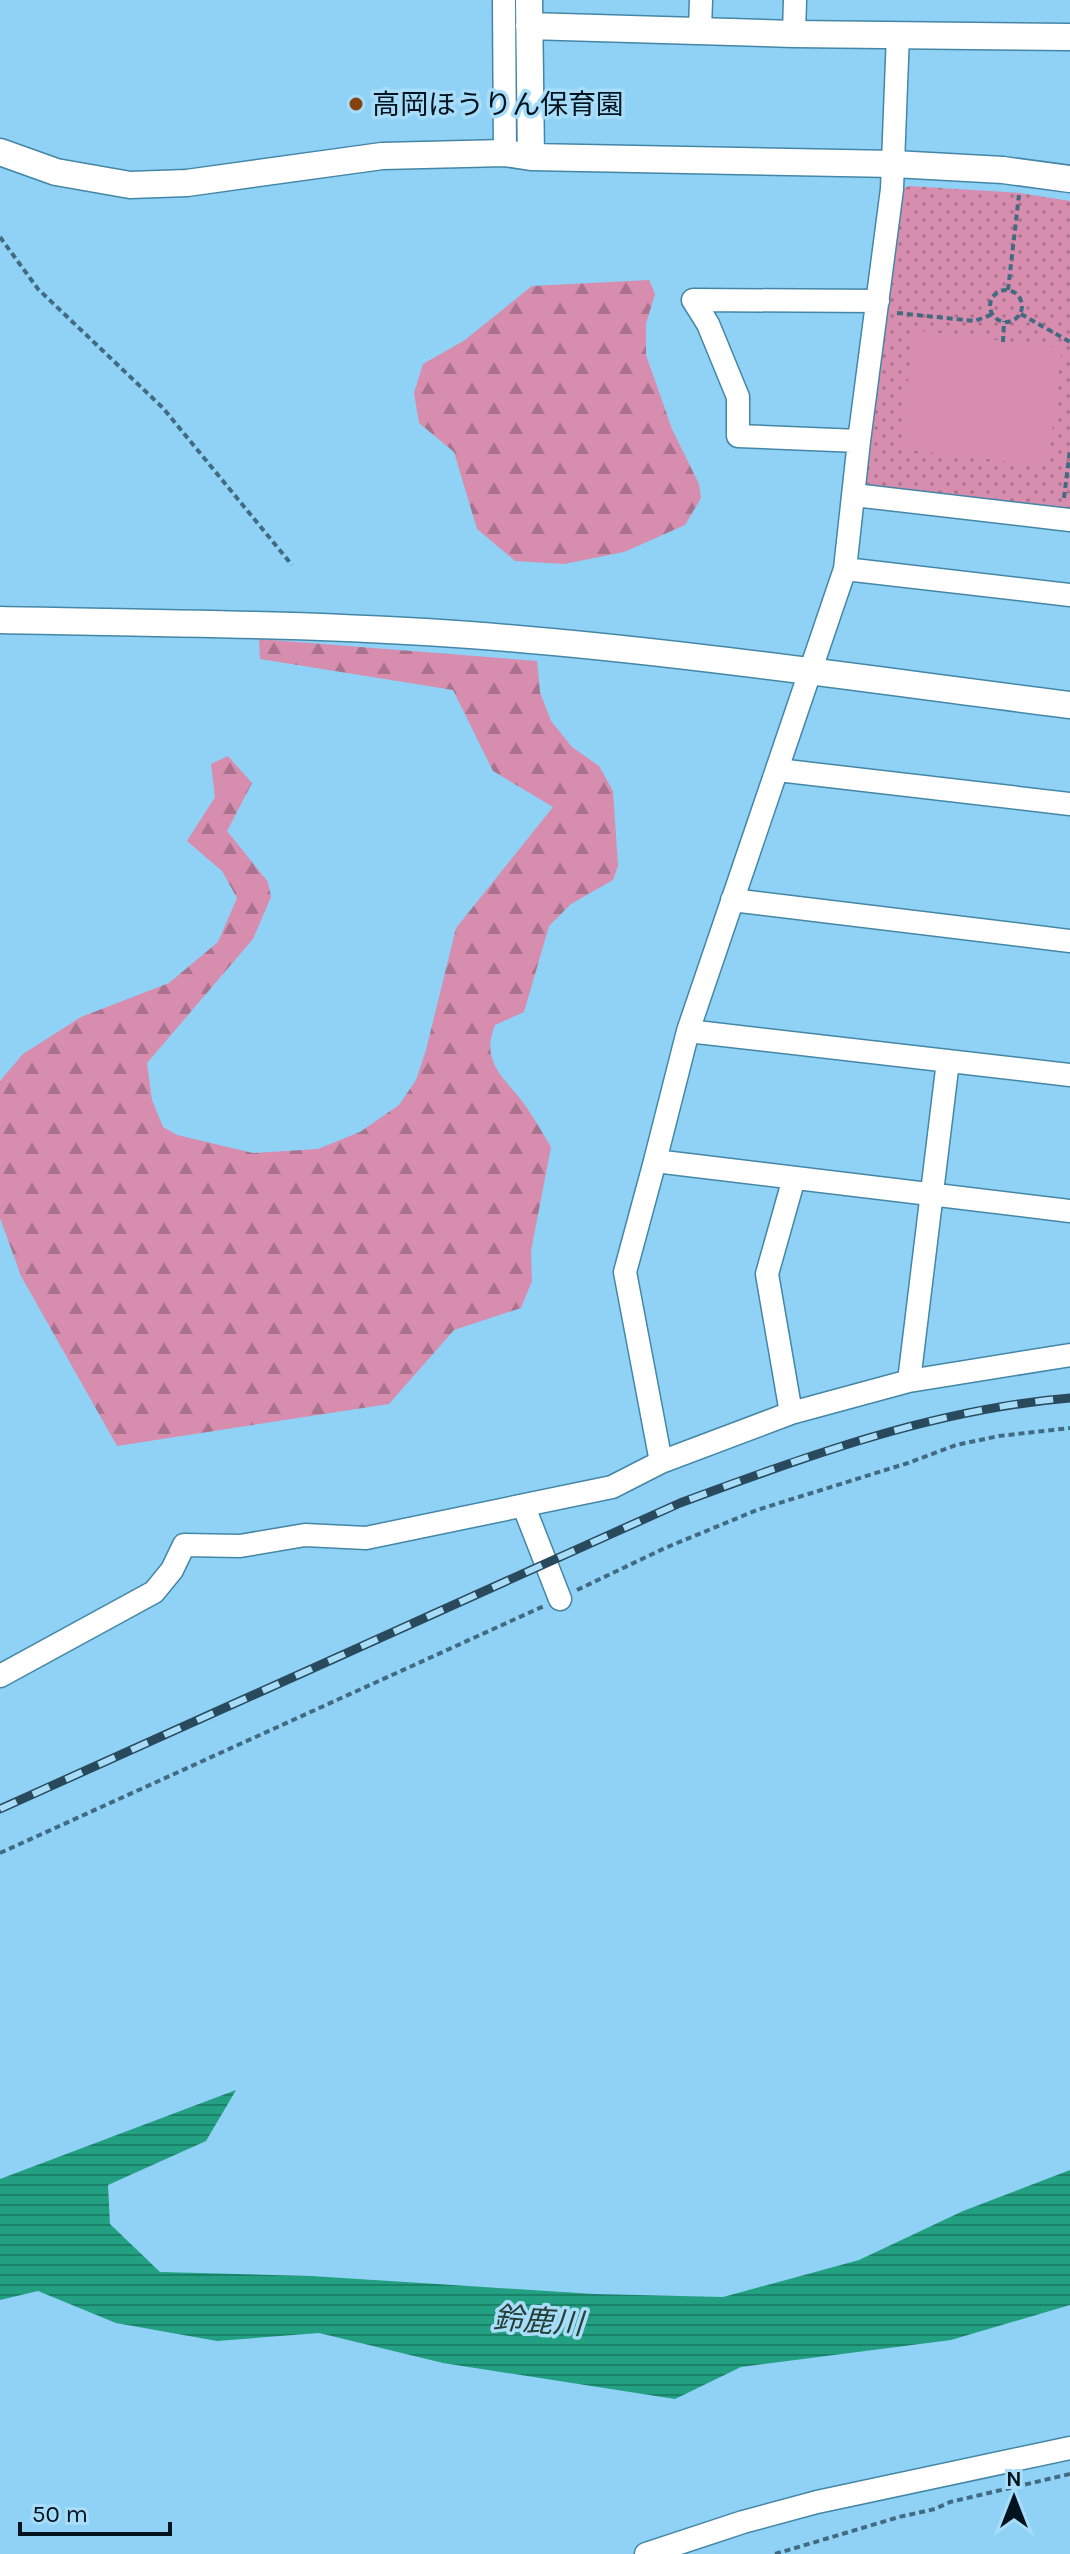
<svg xmlns="http://www.w3.org/2000/svg" width="1070" height="2554" font-family="Karla,'Noto Sans JP',sans-serif">
<style>
.grass{fill:url(#grass-dots)}
.forest{fill:url(#forest-firs)}
.pitch{fill:#d68dae}
.water{fill:url(#water-rules)}
.lines{fill:none;stroke-linecap:round;stroke-linejoin:round}
.minor-casing{stroke:#4486a6;stroke-width:25}
.tertiary-casing{stroke:#4486a6;stroke-width:29}
.path{stroke:#426b82;stroke-width:4;stroke-dasharray:6 4;stroke-linecap:butt}
.minor{stroke:#fff;stroke-width:22}
.tertiary{stroke:#fff;stroke-width:26}
.rail-casing{stroke:#294a5c;stroke-width:9}
.rail{stroke:#a8ddf9;stroke-width:6;stroke-dasharray:18;stroke-linecap:butt}
.poi-dot{fill:#844211;stroke:#a8ddf9;stroke-width:3}
.labels{text-anchor:middle;dominant-baseline:central;stroke-width:7;stroke-linejoin:round;paint-order:stroke}
.poi-label{font-size:28px;fill:#00131f;stroke:#a8ddf9;text-anchor:start}
.water-label{font-size:30px;font-style:italic;fill:#263f37;stroke:#a8ddf9}
</style>
<defs>
<pattern id="grass-dots" width="8" height="8" patternUnits="userSpaceOnUse" patternTransform="scale(2)"><rect width="8" height="8" fill="#d68dae"/><path d="M2 2h.1M6 6h.1" fill="none" stroke="#ab728d" stroke-width="1.8" stroke-linecap="round"/></pattern>
<pattern id="forest-firs" width="22" height="20" patternUnits="userSpaceOnUse" patternTransform="scale(2)"><rect width="22" height="20" fill="#d68dae"/><path d="M5 1l3.5 6h-7zM16 11l3.5 6h-7z" fill="#ab728d"/></pattern>
<pattern id="water-rules" width="6" height="5" patternUnits="userSpaceOnUse" patternTransform="scale(2)"><rect width="6" height="5" fill="#22a081"/><path d="M0 2.5h6" fill="none" stroke="#1b8169"/></pattern>
</defs>
<rect width="100%" height="100%" fill="#8fd2f5"/>
<path class="grass" d="M909 186 1020 193 1070 201V513L864 489 903 189Z"/>
<path class="forest" d="M649 280 655 294 646 324V355L672 429 699 484 701 498 685 525 624 552 564 564 515 561 477 529 454 452 419 423 414 393 423 364 465 340 532 286Z
M259 639 537 661 540 692 551 721 572 747 599 766 613 791 618 866 613 880 571 904 549 926 524 1012 495 1025C479 1064 507 1079 527 1108 536 1121 543 1134 551 1147L531 1251 532 1281 521 1308 454 1330 389 1404 117 1446 21 1276 0 1218V1081L23 1054 81 1017 169 983 218 942 237 898 222 871 187 841 215 797 211 764 228 756 252 783 227 831 268 882 271 897 253 939 147 1063 152 1100 163 1127 177 1135 253 1153 318 1149 360 1132 399 1105 416 1080 426 1050 456 928 553 807 493 771 453 690 260 659Z"/>
<path class="pitch" d="M914 330 1062 348 1048 466 900 449Z"/>
<path class="water" d="M236 2090 206 2141 108 2185 110 2224 160 2272 311 2276 594 2294 723 2297 859 2260 963 2211 1070 2170V2305L951 2340 741 2367 675 2399 443 2363 319 2333 217 2341 116 2323 38 2291 0 2300V2179Z"/>
<g class="lines">
<defs>
<path id="minor" d="M504 0 505 153
M700 30 701 0
M794 34 795 0
M898 34 892 189 859 441 845 569 688 1031 655 1161 1070 1211
M859 441 738 436V397L708 324 693 300 878 301
M854 495 1070 520
M845 569 1070 595
M778 770 1070 804
M732 900 1070 941
M688 1031 1070 1075
M948 1061 909 1381 1070 1355
M655 1161 625 1272 661 1462 791 1413 909 1381
M791 1413 767 1274 794 1178
M524 1507 560 1599
M0 1676 154 1592 172 1570 184 1545 240 1546 305 1535 366 1538 612 1487 661 1462
M646 2554 743 2522 817 2502 1070 2448"/>
<path id="tertiary" d="M529 0 531 157
M529 26 794 34 1070 37
M0 152 56 172 130 185 187 183 382 156 505 153 531 157 894 164 1003 170 1070 179
M0 620C157 623 314 624 470 635 671 650 871 680 1070 705"/>
</defs>
<use href="#minor" class="minor-casing"/>
<use href="#tertiary" class="tertiary-casing"/>
<path class="path" d="M0 237 38 289 163 408 292 565
M1008 290 1019 195
M990 306a16 16 0 1 1 32 0a16 16 0 1 1-32 0Z
M897 313 975 321 993 314
M1021 314 1070 342
M1003 342 1004 321
M1064 498 1070 449
M577 1590 665 1548 757 1510 908 1463 956 1445 999 1436 1070 1428
M0 1853 544 1606
M775 2554 899 2517 935 2509 950 2502 1070 2474"/>
<use href="#minor" class="minor"/>
<use href="#tertiary" class="tertiary"/>
<defs>
<path id="rail" d="M0 1809 680 1503C806 1456 935 1409 1070 1398"/>
</defs>
<use href="#rail" class="rail-casing"/>
<use href="#rail" class="rail"/>
</g>
<circle class="poi-dot" cx="356" cy="104" r="8"/>
<g class="labels">
<g class="poi-label">
<text x="372" y="104">高岡ほうりん保育園</text>
</g>
<g class="water-label">
<text transform="translate(538 2321) rotate(4)">鈴鹿川</text>
</g>
</g>
<g transform="translate(1014 2498)" stroke="#a8ddf9" stroke-width="6" paint-order="stroke">
<path d="M0-6L14 30L0 20L-14 30Z" fill="#00131f"/>
<text y="-12" font-size="22" font-weight="bold" text-anchor="middle" fill="#00131f">N</text>
</g>
<path d="M20 2522v12h150v-12" fill="none" stroke="#00131f" stroke-width="4"/>
<text x="32" y="2522" font-size="24" fill="#00131f" stroke="#a8ddf9" stroke-width="6" paint-order="stroke">50 m</text>
</svg>
